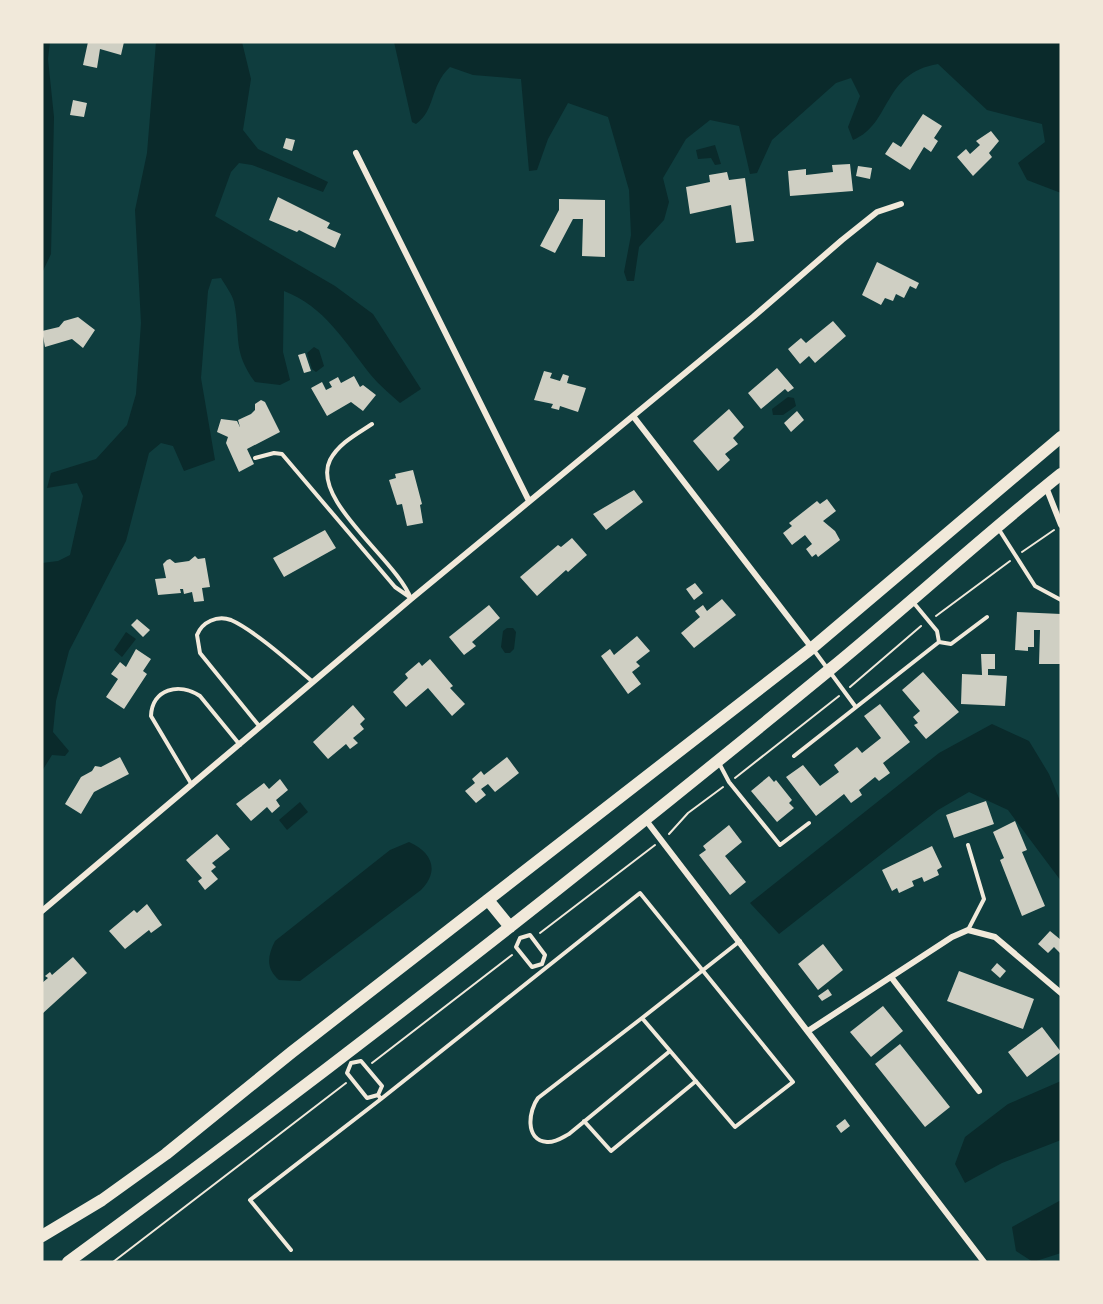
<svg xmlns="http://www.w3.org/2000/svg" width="1103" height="1304" font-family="Commissioner,sans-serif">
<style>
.water{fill:#0a2a2b}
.building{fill:#cfcfc3}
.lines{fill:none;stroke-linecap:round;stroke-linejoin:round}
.path{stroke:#f1e9da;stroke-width:2}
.service{stroke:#f1e9da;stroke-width:4}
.minor{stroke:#f1e9da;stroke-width:6}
.primary{stroke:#f1e9da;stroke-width:12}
</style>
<rect width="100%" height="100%" fill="#0f3d3e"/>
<path class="water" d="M42 42H50L48 59 54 117 51 254 42 273Z
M156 42H242L251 79 243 130 258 149 328 182 323 192 252 165 239 163 231 172 215 216 335 286 373 314 421 389 400 403C390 394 379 385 370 374 344 341 325 307 284 291L283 352 290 380 280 385 255 382C232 351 241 337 234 302 232 294 225 285 221 278L212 279 208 291 201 378 215 460 184 471 173 446 161 443 149 453 126 541 69 651 56 701 53 732 69 751 65 756 52 755 42 771V563L58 561 70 555 83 496 77 483 47 488 51 473 96 459 127 425 136 394 141 323 135 210 147 153Z
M394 42H1061V193L1027 180 1018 163 1045 142 1042 124 987 110 938 64C882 73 892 124 853 140L848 127 860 96 851 78 836 83 772 140 757 173 750 174 739 126 710 120 686 139 663 178 669 202 664 220 639 247 634 281H627L624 272 631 235 629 190 608 117 568 103 548 139 537 170 529 171 521 79 473 75 450 67C429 87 436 110 416 124L412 122Z
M715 145 721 164 715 165 711 158 698 159 696 150Z
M314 347 319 350 324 366 316 372 312 369 307 353Z
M788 397 794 398 796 406 783 415H773L772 409Z
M507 628H513L516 632 514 649 510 653H505L501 647 503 631Z
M126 632 136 639 122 657 114 650Z
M992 724 1029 741 1049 774 1061 803V881L1008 810 969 792 938 810 779 934 750 903 939 753Z
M300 802 308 812 287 830 279 820Z
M409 842C432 852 440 871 421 890L300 981 279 980C266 968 267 957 275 941L390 850Z
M1061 1081V1140L1002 1163 965 1183 955 1164 965 1137 1008 1104Z
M1061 1200V1253L1033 1262 1016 1251 1012 1227Z"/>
<path class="building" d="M88 42H124L121 55 100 49 97 68 83 65Z
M73 100 87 103 84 117 70 115Z
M923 114 942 126 934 138 938 141 931 152 924 147 910 170 885 154 893 142 901 147Z
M991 131 999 141 989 153 992 157 973 176 957 157 966 149 970 154 980 145 976 141Z
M286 138 295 140 292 151 283 148Z
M850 164 853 191 790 196 788 171 806 169V175L833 172 832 165Z
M858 166 872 168 870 179 856 176Z
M727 172 729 180 745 178 754 241 736 243 731 205 690 214 686 187 710 182 709 175Z
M278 197 330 223 327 228 341 234 335 248 299 230 297 232 269 220Z
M559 199 605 200V257L582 256 583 219H573L555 253 540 246 559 210Z
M877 262 919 283 916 289 910 286 904 298 896 294 893 301 885 298 881 305 862 295Z
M78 317 95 330 83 348 72 339 45 347 42 331 59 327 64 321Z
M833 321 846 336 815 363 809 356 800 364 788 349 801 338 806 343Z
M305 353 311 371 304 373 298 355Z
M777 368 794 388 788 392 785 389 761 409 748 393Z
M544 371 552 373 550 378 560 381 563 374 569 376 567 383 586 388 578 412 560 406 559 410 551 408 553 404 534 400Z
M354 376 360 387 363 385 376 395 363 411 351 402 327 416 311 388 322 382 326 390 332 387 329 382 338 377 341 383Z
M261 400 265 402 280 432 247 449 254 464 239 472 226 443 228 437 217 432 221 419 237 421 240 427 238 420 251 414 255 410V404Z
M729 409 744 427 733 438 738 444 725 454 730 460 718 471 693 441Z
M797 411 804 420 791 432 784 423Z
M413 470 422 504 420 505 423 523 407 526 402 504 397 505 389 480 396 478 395 474Z
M634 490 643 502 606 530 593 514Z
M827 499 836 511 823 521 835 531 840 540 818 557 816 554 812 557 806 549 812 544 805 535 792 545 783 533 792 526 789 523 817 501 820 504Z
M325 530 336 548 284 577 273 558Z
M572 538 587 555 568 572 566 570 537 596 520 577 558 545 561 547Z
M195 556 198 559 205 558 210 587 202 588 204 601 194 602 192 592 184 594 183 589H180L181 593 158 595 155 579 166 578 163 564 167 560 170 559 175 563 189 561Z
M695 583 703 593 694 600 686 589Z
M722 599 736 615 694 648 681 633 700 617 695 611 703 605 707 611Z
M489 605 500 618 472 642 476 646 464 655 449 637Z
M1017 612 1061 614 1060 664H1039L1040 630H1034V647H1028V651L1015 650Z
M137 619 150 630 143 637 131 625Z
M637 636 650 651 636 662 640 666 632 672 641 684 628 694 601 656 610 649 614 655Z
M136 649 151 659 143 671 147 674 124 709 106 697 118 679 111 674 120 662 126 667Z
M981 654H995V669H988V675L1007 676 1005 706 961 704 962 674 982 675Z
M430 659 453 686 450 688 465 704 452 716 428 688 406 707 393 692 408 678 405 674 419 662 422 666Z
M923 672 959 712 926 739 914 725 918 723 913 717 920 711 902 690Z
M880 704 910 742 883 763 890 773 879 781 875 777 859 790 862 795 851 803 844 794 816 816 786 777 803 765 820 786 839 772 834 765 857 747 862 753 881 738 864 716Z
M353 705 365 719 360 724 364 729 353 738 358 743 350 749 346 744 328 759 313 742Z
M120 757 129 774 94 792 81 814 65 804 81 777 92 771 95 766 101 767Z
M507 757 519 773 495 792 488 784 481 789 486 795 476 803 465 791 475 783 472 779 481 771 484 775Z
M769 776 774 782 776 780 792 800 789 803 794 808 777 822 751 791Z
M280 779 288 790 276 800 280 806 272 813 267 807 251 821 236 804 264 783 269 789Z
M986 801 994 824 954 838 946 815Z
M1015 821 1027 850 1022 852 1045 906 1022 916 1000 860 1004 858 993 832Z
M729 825 742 842 725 856 746 882 730 895 699 855 706 850 703 846Z
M217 834 230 849 212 863 216 867 211 871 218 879 205 890 198 881 202 878 186 860Z
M932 846 942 867 937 870 939 875 924 882 922 877 912 881 914 886 899 893 897 888 892 891 882 870Z
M147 904 162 925 151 933 149 930 125 949 109 931 134 910 137 913Z
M1050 931 1061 940V954L1054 947 1048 953 1038 944Z
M823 944 843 970 818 990 798 964Z
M73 957 87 973 42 1014V983L48 978 45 976 50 972 52 975Z
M997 963 1006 971 1000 978 991 970Z
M959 971 1034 999 1023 1029 947 1001Z
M828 989 832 995 822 1001 818 996Z
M883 1006 903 1031 871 1057 850 1032Z
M1042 1027 1061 1052 1027 1077 1008 1052Z
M900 1044 950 1107 925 1127 875 1064Z
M845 1119 850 1126 841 1133 836 1126Z"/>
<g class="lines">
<path class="path" d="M1022 552 1054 530
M936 616 1010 561
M850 687 921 626
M735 778 839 696
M669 834 688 813 723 787
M540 933 655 845
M372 1063 512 955
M113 1262 346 1083"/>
<path class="service" d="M372 424C357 434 339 443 330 460 310 500 398 561 411 599
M255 458 274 453 282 454 395 587 411 598
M998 528 1035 586 1061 600
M939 642 951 644 987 617
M813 649 855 706
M260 727 200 653 197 635C202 622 217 615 231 620 254 630 293 665 313 682
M794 756 939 642 937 631 913 602
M719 763 729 782 780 845 809 823
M192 785 151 716C152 689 179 682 200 696L240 745
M968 930 984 899 968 845
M520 938 516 947 532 967 542 964
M520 938 530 935 545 955 542 964
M642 1018 740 941
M351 1063 347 1073 367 1098 378 1095
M381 1099 640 893 793 1082 735 1127 642 1018 538 1098C529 1110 524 1140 547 1142 555 1143 563 1137 569 1134L670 1051
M584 1121 611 1151 696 1081
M291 1250 250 1200 381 1099 378 1095 382 1086 361 1061 351 1063"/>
<path class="minor" d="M356 153 529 501
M633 416 812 648
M1046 487 1061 525
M645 819 984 1262
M42 911 411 599 753 317 842 240 877 212 901 204
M891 977 979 1091
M808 1031 952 937 968 930 995 937 1061 993"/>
<path class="primary" d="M488 900 510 927
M42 1236 102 1200 166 1154 292 1052 812 648 1061 437
M68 1262C327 1073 580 875 828 671 906 607 981 538 1061 474"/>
</g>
<rect width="1103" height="1304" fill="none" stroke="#f1e9da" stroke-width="87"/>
</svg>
